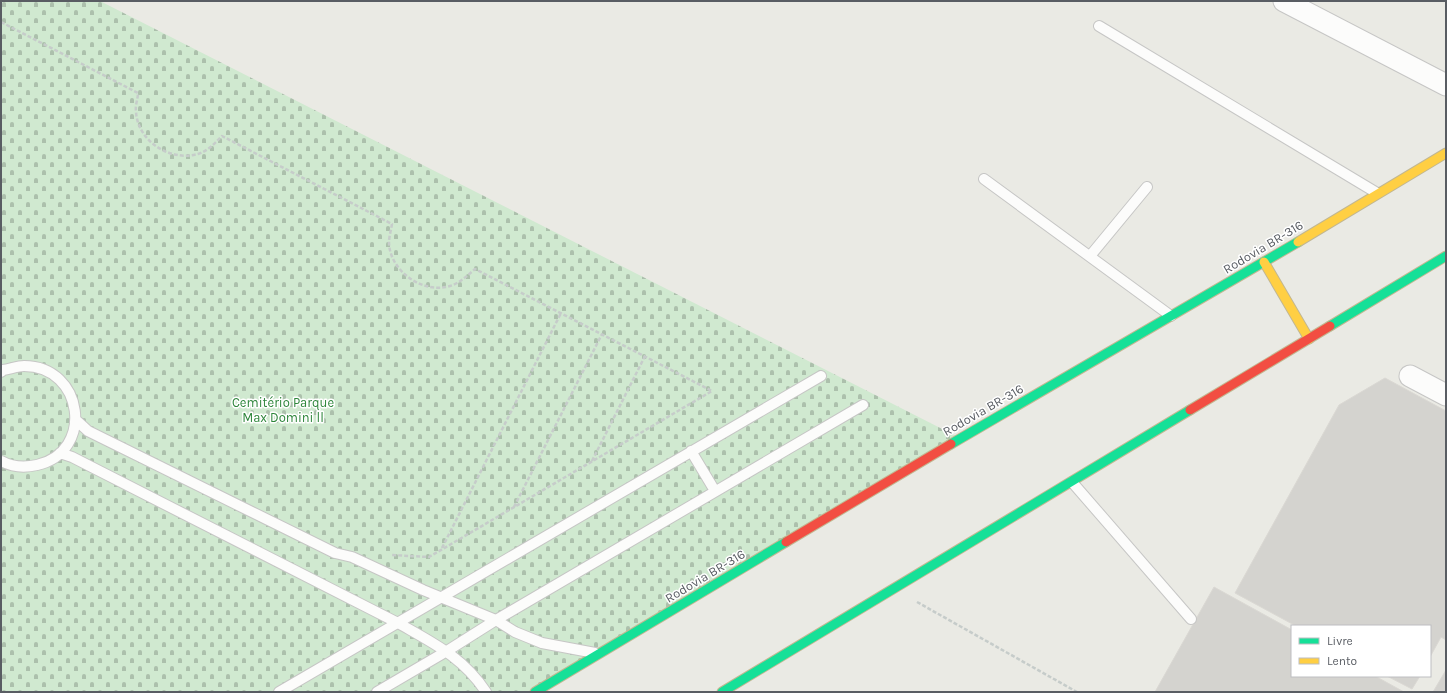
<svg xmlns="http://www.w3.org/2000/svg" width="1447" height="693" font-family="Karla,sans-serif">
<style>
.cemetery{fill:url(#cemetery-stones)}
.building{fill:#d4d3cf;stroke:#dad8d3}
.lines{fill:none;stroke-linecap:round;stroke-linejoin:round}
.lane-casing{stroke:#c6c6c5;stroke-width:12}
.street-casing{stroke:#c6c6c5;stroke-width:23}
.fast-casing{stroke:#c2b791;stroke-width:11}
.slow-casing{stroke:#c2b791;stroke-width:11}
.jam-casing{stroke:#c2b791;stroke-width:11}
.path{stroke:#c6ccca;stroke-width:2.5;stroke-dasharray:4 2;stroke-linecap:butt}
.lane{stroke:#fcfcfb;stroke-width:10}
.street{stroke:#fcfcfb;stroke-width:21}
.fast{stroke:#16e098;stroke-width:9}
.slow{stroke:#ffcf43;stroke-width:9}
.jam{stroke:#f24e42;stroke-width:9}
.labels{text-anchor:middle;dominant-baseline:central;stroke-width:3;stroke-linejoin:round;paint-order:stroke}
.street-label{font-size:13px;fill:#595d63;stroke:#fff}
.park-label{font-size:13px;fill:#2e863b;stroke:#fff}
</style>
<defs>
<pattern id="cemetery-stones" width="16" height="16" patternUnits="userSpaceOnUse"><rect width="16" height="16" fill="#d0e9d0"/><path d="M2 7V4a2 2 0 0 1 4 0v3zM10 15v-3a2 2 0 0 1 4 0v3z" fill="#acc0ac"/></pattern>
</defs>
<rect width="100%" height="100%" fill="#eaeae4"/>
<path class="cemetery" d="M1 1H100L960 438 535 692H1Z"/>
<path class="building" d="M1385 378 1446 411V640L1441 637 1430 657V626H1296L1235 593 1339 405Z
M1214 587 1292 630V676H1375L1404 692H1155Z
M1446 670V692H1433Z
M1387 676H1420L1412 689Z"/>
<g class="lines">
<defs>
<path id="lane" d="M1099 26 1377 193
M984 179 1171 316
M1090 256 1147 187
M1 372 3 370C10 369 18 366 24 366 84 366 95 452 37 465 24 468 12 467 1 461
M76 420 88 431 335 553 352 557 423 590 496 620 515 632 542 643 595 653
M691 451 715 491
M60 453 72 457 398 623C433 643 463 657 486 692
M1072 482 1191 619
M279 692 821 376
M377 692 447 651 496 620 863 405"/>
<path id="street" d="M1284 1 1446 85
M1410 376 1446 395"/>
<path id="fast" d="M1330 326 1446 256
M951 444 1298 242
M535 692 786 542
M722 692 1190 410"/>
<path id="slow" d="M1298 242 1446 153
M1264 262 1309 339"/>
<path id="jam" d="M1190 410 1330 326
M786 542 951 444"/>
</defs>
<use href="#lane" class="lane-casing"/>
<use href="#street" class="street-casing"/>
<use href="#fast" class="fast-casing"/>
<use href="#slow" class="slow-casing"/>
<use href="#jam" class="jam-casing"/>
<path class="path" d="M1 22 138 93C138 99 135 105 136 111 137 141 170 162 198 154 208 151 215 143 222 136L392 224C391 230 389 237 389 243 390 272 425 296 453 285 462 281 468 275 475 269L712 391 429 557 391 555
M592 461 645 356
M514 507 602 334
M442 548 561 313
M917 602 1077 692"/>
<use href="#lane" class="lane"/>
<use href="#street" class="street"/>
<use href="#fast" class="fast"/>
<use href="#slow" class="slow"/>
<use href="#jam" class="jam"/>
</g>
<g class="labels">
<g class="street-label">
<text transform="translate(1263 247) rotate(-31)">Rodovia BR-316</text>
<text transform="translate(983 410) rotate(-30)">Rodovia BR-316</text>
<text transform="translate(705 576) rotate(-31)">Rodovia BR-316</text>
</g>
<g class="park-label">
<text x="283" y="402">Cemitério Parque<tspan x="283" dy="15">Max Domini ll</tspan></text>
</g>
</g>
<rect width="1447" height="693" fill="none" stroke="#595d63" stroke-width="4"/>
<rect x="1291" y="625" width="140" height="52" fill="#ffffff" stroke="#bdbec1"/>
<rect x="1299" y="638" width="20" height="6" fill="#16e098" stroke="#bdbec1"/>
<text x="1327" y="645" font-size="12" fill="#595d63">Livre</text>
<rect x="1299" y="658" width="20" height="6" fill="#ffcf43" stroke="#bdbec1"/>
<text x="1327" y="665" font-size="12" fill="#595d63">Lento</text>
</svg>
